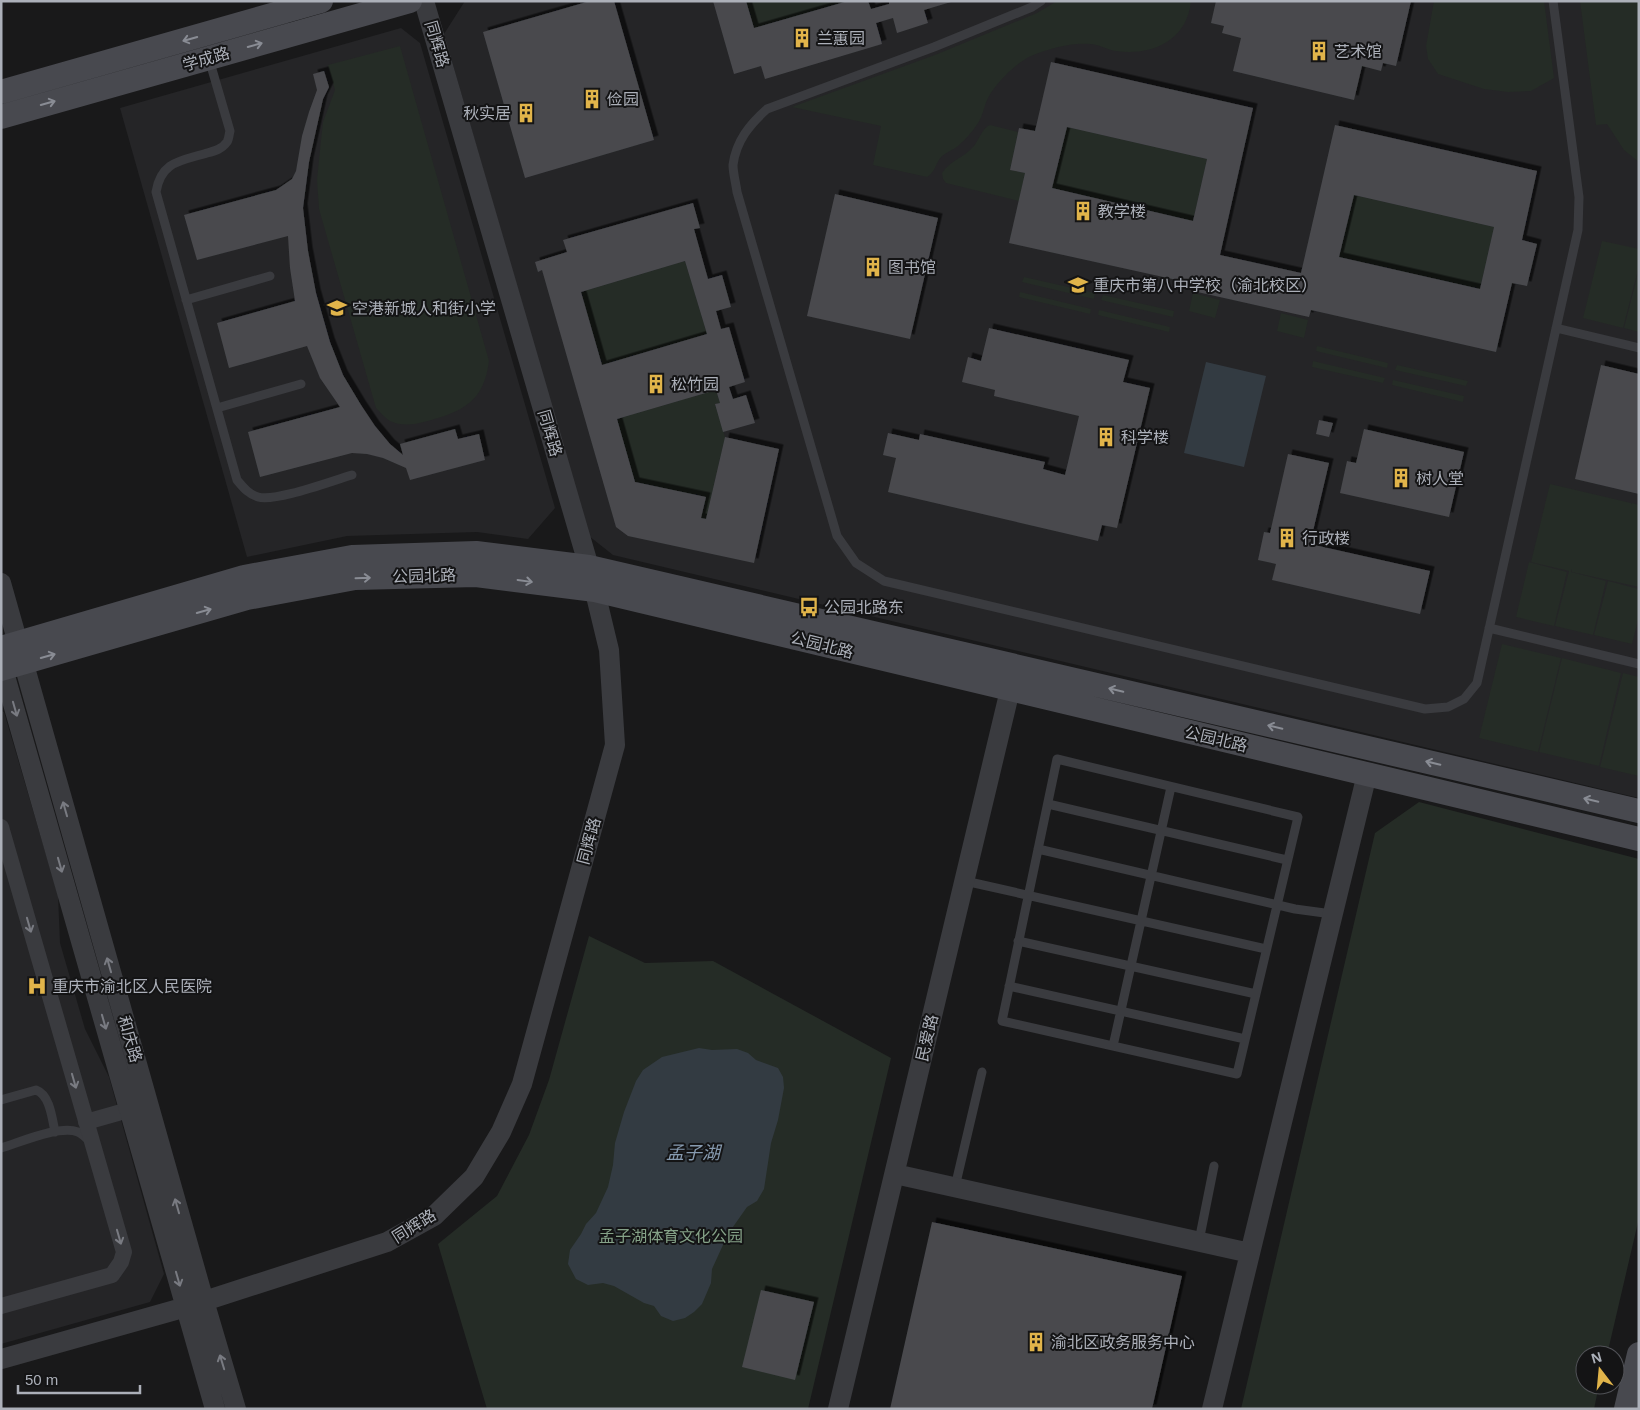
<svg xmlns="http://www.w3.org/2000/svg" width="1640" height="1410" font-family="Helvetica,'Noto Sans SC',sans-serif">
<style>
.built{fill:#252527}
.green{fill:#252c26}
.water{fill:#333b42}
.building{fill:#48494d;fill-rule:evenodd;filter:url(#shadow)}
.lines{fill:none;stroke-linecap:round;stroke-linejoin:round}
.service{stroke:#3a3b3f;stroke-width:9}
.minor{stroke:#3a3b3f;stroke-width:16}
.tertiary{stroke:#3a3b3f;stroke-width:20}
.secondary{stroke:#48494f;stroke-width:24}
.oneway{stroke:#898c94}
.oneway2{stroke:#797b82}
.labels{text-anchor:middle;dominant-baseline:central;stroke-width:4;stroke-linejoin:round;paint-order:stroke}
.poi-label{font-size:16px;fill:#acb0b9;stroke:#141415;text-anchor:start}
.street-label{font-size:16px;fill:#acb0b9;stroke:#141415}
.park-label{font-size:16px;fill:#85a288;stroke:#141415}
.water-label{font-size:18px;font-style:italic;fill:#879bb0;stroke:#141415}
</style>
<defs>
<filter id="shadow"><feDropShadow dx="4.5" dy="-4.5" stdDeviation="0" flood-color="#0009"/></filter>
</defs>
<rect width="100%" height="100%" fill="#19191a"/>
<path class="built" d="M465 1H1639V798L613 555 589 536 444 34Z
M401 28 420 43 555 508 528 539 477 532 347 536 247 557 120 108Z
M1 711 4 712 58 895 60 943 85 1029 109 1077 164 1274 150 1302 1 1344Z"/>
<path class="green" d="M746 1H848L754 28Z
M1057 1H1191C1187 41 1152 56 1116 51 1107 50 1099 44 1090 44 1073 42 1047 49 1031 56 1016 63 995 84 988 98 984 106 983 116 978 123 973 131 965 140 958 146 953 150 947 152 942 156 935 163 936 172 927 177L873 165 881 126 792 107 935 55 1037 13Z
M1434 1H1544L1554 78 1531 91 1508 92 1484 89 1438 74 1428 59 1426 46Z
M1580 1H1639V162L1624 150 1607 124 1596 125Z
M400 46 489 361C484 401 464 411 428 421 416 424 402 427 390 421 385 418 380 412 376 408L319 209 317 180 321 140 323 122 335 90 328 65Z
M990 125 1018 132 1010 170 1025 173 1019 201 946 183 943 179 942 173C951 160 963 158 973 147 979 141 981 129 990 125Z
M1067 127 1207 159 1193 221 1052 188Z
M1354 195 1494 227 1480 289 1339 257Z
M1602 241 1639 249V266L1623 328 1583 318Z
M685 261 707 334 602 365 581 292Z
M1639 269V332L1624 328Z
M1024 277 1095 293 1094 299 1022 282Z
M1020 292 1091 309 1090 314 1019 297Z
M1193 293 1220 300 1215 318 1189 311Z
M1103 295 1174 311 1173 317 1101 300Z
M1099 310 1170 327 1169 332 1098 315Z
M1281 313 1308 320 1304 338 1277 331Z
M1317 346 1388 363 1387 368 1316 351Z
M1313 361 1385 378 1383 383 1312 367Z
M1397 365 1468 381 1466 386 1395 370Z
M1393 380 1464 396 1463 402 1392 385Z
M716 390 720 403 715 404 725 437 706 519 701 518 706 497 635 482 617 419Z
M1550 484 1631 503V505L1632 503 1639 505V587L1572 572V569L1571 572 1606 581 1593 635 1555 626 1569 571 1531 562Z
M1529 562 1567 572 1554 626 1516 617Z
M1608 581 1639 589V616L1632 644 1594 635Z
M1502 644 1561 658 1538 752 1479 738Z
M1562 658 1621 673 1599 766 1539 752Z
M1623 673 1639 677V776L1600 767Z
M1419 802 1639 859V1218L1607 1355H1585V1385H1599L1594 1409H1241L1375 833Z
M589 936 645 963 713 961 891 1058 808 1409H487L438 1244 497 1196 529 1135 549 1080Z"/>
<path class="water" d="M1206 362 1266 376 1244 467 1184 453Z
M699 1048 712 1050 737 1049 748 1053 756 1060 778 1068 783 1077 784 1088 778 1120 771 1143 764 1189 757 1201 747 1207 728 1234 712 1269 711 1283 702 1304 694 1312 685 1318 673 1321 661 1316 654 1306 644 1303 614 1286 603 1283 588 1285 576 1279 568 1264 570 1250 581 1234 586 1224 596 1213 608 1187 613 1165 615 1143 624 1112 636 1081 643 1070 662 1057Z"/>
<path class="building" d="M590 1H614L654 140 525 178 483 32Z
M713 1H746L754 28 848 1H868L871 9 889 4V1L951 2 924 10 928 23 897 33 893 18 876 23 882 44 765 79 761 66 734 74Z
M1216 1H1411L1396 66 1383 63 1381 71 1362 66 1354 100 1233 71 1241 38 1222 33 1224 26 1211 23Z
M1051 62 1253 108 1220 255 1301 273 1335 125 1537 171 1522 240 1537 244 1527 286 1512 283 1496 352 1311 310 1309 317 1193 291 1195 284 1009 243 1025 173 1010 170 1019 128 1035 131ZM1067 127 1207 159 1193 221 1052 188ZM1354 195 1494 227 1480 289 1339 257Z
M324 71 329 87 323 99 309 162 303 208 308 251 316 293 330 342 343 375 361 405 375 426 390 444 403 455 400 444 455 429 458 439 479 434 485 460 410 480 406 468 383 458 367 454 352 453 260 477 248 432 340 407 320 378 307 346 229 368 217 323 295 301 290 268 288 236 197 260 184 215 276 190 292 179 296 171 302 136 309 112 317 90 313 74Z
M835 194 938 218 910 339 807 316Z
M693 203 700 228 694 229 708 279 722 275 731 307 716 311 721 329 729 327 745 382 729 387 733 399 746 395 755 423 723 432 715 404 720 403 716 390 617 419 635 482 706 497 701 518 706 519 725 437 779 449 754 563 628 536 616 527 542 270 538 272 535 262 567 252 563 240ZM685 261 707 334 602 365 581 292Z
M989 328 1129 360 1123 382 1150 388 1117 528 1102 525 1098 541 888 492 896 458 883 455 888 433 919 440 920 434 1045 462 1043 469 1065 475 1079 416 994 396 995 390 962 382 968 357 981 361Z
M1601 365 1639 374V494L1575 479Z
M1319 420 1333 423 1329 437 1316 434Z
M1364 429 1464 452 1449 517 1340 493 1347 461 1356 463Z
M1288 454 1329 463 1310 544 1430 571 1420 614 1272 580 1276 564 1258 560 1264 532 1270 533Z
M932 1222 1182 1276 1152 1409H890Z
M761 1290 814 1302 795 1380 742 1367Z"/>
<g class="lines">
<path class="service" d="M1041 1 1032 7 934 47 767 109C750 124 736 141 733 165 733 173 736 184 737 192L837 536 856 563 884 581 1425 709 1448 707 1464 699 1477 683 1578 230 1579 197 1553 1
M209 59 230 131C229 134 229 139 227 142 222 149 215 151 207 153 181 161 161 161 156 192L237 480C243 487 248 494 258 497 276 502 331 481 352 475
M186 300 270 276
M1556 328 1639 348
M217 408 301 384
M1489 628 1639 664
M1057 759 1298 817 1237 1074 1002 1021Z
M1048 804 1287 860
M1038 849 1295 909 1332 914
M965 881 1266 949
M1018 941 1256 994
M1009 986 1245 1039
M1113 1046 1171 787
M1 1100 36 1090C50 1095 52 1118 55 1132
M1 1148C21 1142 59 1125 78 1132 82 1134 86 1138 90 1141
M955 1187 982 1072
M1199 1241 1214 1166"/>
<path class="minor" d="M1 827 124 1252 121 1262 112 1275 1 1306
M86 1122 139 1107"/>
<path class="tertiary" d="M1 583 204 1301 236 1409
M1 662 215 1409
M895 1174 1250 1253
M1 1359 186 1307 387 1242 434 1216 474 1177 501 1132 522 1084 615 745 609 650 589 567 424 1
M838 1409 1010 690 1016 674
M1212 1409 1367 774"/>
<path class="secondary" d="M1 92 321 1
M1 117 410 1
M1 648 244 577 352 557 476 553 589 567 1639 811
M1 669 247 598 355 578 476 575 595 590 1639 839
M1626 1409 1639 1354"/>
</g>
<defs><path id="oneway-shaft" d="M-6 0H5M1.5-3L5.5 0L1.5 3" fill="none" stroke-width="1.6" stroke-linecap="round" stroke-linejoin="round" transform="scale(1.25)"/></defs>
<g class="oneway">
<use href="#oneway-shaft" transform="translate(190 39) rotate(164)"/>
<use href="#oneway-shaft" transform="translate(255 45) rotate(-16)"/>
<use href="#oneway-shaft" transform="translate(48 103) rotate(-16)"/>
<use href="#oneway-shaft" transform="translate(363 578) rotate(-2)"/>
<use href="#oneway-shaft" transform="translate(525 581) rotate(8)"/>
<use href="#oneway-shaft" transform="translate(204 611) rotate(-16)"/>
<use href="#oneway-shaft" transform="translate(48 656) rotate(-16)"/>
<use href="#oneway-shaft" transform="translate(1116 690) rotate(-167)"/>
<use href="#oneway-shaft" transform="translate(1275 727) rotate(-167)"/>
<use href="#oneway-shaft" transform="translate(1433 763) rotate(-167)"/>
<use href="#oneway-shaft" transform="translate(1591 800) rotate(-167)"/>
</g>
<g class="oneway2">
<use href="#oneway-shaft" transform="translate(15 709) rotate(74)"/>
<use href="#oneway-shaft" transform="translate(65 809) rotate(-106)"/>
<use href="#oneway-shaft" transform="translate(60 865) rotate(74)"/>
<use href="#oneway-shaft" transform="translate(29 925) rotate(74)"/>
<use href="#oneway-shaft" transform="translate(109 965) rotate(-106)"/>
<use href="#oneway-shaft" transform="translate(104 1022) rotate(74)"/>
<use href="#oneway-shaft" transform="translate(74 1081) rotate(74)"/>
<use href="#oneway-shaft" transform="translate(177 1206) rotate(-106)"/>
<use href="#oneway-shaft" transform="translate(119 1237) rotate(74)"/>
<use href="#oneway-shaft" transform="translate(178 1279) rotate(74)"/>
<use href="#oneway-shaft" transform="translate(222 1362) rotate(-107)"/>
</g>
<defs>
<symbol id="building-bare" viewBox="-9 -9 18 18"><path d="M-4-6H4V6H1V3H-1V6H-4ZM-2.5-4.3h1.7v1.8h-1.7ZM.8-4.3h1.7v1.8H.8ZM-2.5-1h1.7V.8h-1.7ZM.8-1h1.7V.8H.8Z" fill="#e1b44a" stroke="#141415" stroke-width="2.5" paint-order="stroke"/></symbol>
<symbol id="school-bare" viewBox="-9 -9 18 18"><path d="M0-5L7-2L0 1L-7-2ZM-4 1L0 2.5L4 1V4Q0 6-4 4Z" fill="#e1b44a" stroke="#141415" stroke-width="2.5" paint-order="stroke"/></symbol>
<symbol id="bus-bare" viewBox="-9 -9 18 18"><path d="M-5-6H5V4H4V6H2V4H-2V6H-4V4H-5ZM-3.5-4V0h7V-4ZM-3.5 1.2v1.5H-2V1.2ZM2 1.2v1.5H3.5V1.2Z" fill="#e1b44a" stroke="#141415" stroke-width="2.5" paint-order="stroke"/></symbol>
<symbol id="hospital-bare" viewBox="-9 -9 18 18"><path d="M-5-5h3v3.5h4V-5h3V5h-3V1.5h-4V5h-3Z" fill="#e1b44a" stroke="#141415" stroke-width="2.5" paint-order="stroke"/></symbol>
</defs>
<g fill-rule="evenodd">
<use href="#building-bare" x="788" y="24" width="28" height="28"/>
<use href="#building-bare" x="1305" y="37" width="28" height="28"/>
<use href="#building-bare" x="578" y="85" width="28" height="28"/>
<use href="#building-bare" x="512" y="99" width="28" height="28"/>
<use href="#building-bare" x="1069" y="197" width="28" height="28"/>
<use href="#building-bare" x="859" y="253" width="28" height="28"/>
<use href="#school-bare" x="1064" y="271" width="28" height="28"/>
<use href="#school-bare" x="323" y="294" width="28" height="28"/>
<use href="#building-bare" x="642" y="370" width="28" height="28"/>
<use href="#building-bare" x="1092" y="423" width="28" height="28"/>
<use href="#building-bare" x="1387" y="464" width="28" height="28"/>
<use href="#building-bare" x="1273" y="524" width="28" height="28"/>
<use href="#bus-bare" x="795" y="593" width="28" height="28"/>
<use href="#hospital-bare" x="23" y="972" width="28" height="28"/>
<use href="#building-bare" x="1022" y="1328" width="28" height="28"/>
</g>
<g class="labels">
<g class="poi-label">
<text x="817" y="38">兰蕙园</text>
<text x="1334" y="51">艺术馆</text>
<text x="607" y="99">俭园</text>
<text x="511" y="113" text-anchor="end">秋实居</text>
<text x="1098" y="211">教学楼</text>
<text x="888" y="267">图书馆</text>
<text x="1093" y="285">重庆市第八中学校（渝北校区）</text>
<text x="352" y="308">空港新城人和街小学</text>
<text x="671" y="384">松竹园</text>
<text x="1121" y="437">科学楼</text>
<text x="1416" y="478">树人堂</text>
<text x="1302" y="538">行政楼</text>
<text x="824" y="607">公园北路东</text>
<text x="52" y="986">重庆市渝北区人民医院</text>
<text x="1051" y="1342">渝北区政务服务中心</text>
</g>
<g class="street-label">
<text transform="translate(437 44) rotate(74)">同辉路</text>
<text transform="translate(206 59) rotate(-16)">学成路</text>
<text transform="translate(550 433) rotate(74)">同辉路</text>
<text transform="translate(424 576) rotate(-2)">公园北路</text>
<text transform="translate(822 645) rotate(14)">公园北路</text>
<text transform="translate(1216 739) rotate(13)">公园北路</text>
<text transform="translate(589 841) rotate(-75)">同辉路</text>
<text transform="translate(927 1038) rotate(-77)">民爱路</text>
<text transform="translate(130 1039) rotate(74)">和庆路</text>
<text transform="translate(414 1226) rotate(-32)">同辉路</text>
</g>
<g class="park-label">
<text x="671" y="1236">孟子湖体育文化公园</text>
</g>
<g class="water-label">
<text x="693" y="1153">孟子湖</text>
</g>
</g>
<rect width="1640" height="1410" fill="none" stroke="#acb0b9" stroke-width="5"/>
<g transform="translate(1600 1370) rotate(344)"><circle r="24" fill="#141415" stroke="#515257"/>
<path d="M0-4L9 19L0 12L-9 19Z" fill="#e1b44a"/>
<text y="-8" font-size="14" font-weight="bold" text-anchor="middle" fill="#acb0b9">N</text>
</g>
<path d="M18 1385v8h122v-8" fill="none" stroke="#acb0b9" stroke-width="2.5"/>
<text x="25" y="1385" font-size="15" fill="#acb0b9" stroke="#141415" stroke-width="4" paint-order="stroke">50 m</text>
</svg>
